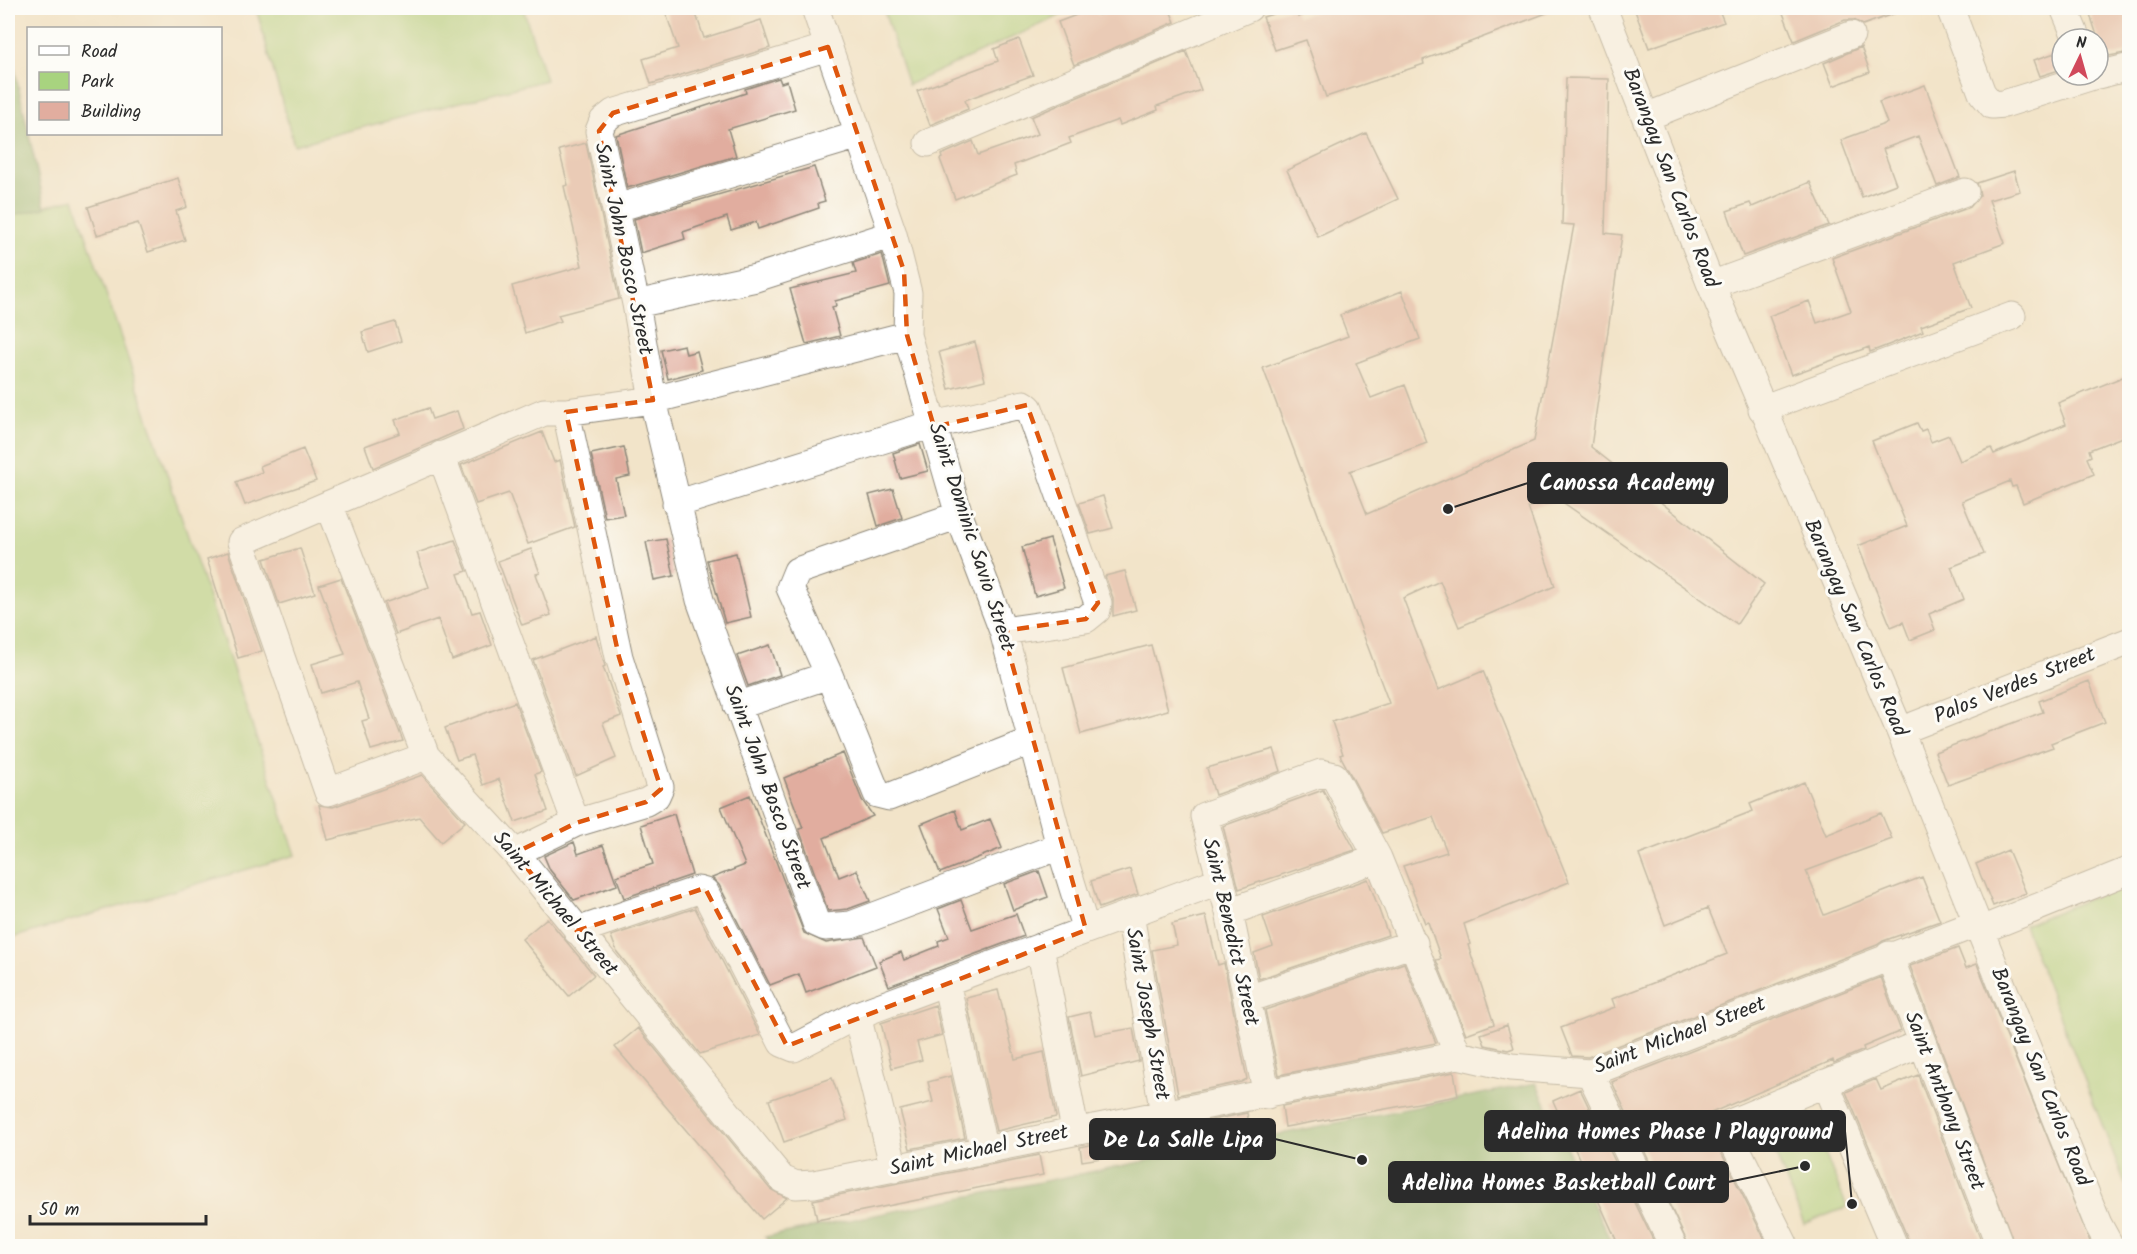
<svg xmlns="http://www.w3.org/2000/svg" width="2137" height="1254" font-family="Kalam,sans-serif">
<style>
.green{fill:#a8d37f;stroke:#6a7f55;stroke-width:1.5}
.forest{fill:#86b56e;stroke:#58704c;stroke-width:1.5}
.building{fill:#e1ad9f}
.lines{fill:none;stroke-linecap:round;stroke-linejoin:round}
.street-casing{stroke:#8e887a;stroke-width:29}
.street{stroke:#fff;stroke-width:27}
.marked{fill:none;stroke:#df570e;stroke-width:4.5;stroke-dasharray:12 8;stroke-linejoin:round}
.labels{text-anchor:middle;dominant-baseline:central;stroke-width:6;stroke-linejoin:round;paint-order:stroke}
.street-label{font-size:21px;fill:#2b2b2b;stroke:#fdfcf7}
.leader{fill:none;stroke:#2b2b2b;stroke-width:2}
.callout-dot{fill:#2b2b2b;stroke:#fdfcf7;stroke-width:2}
.callout{fill:#2b2b2b;stroke:#2b2b2b;stroke-width:2}
.callout-label{font-size:22px;text-anchor:middle;font-weight:bold;fill:#fff}
</style>
<rect width="100%" height="100%" fill="#fdfcf7"/>
<filter id="ink" filterUnits="userSpaceOnUse"><feTurbulence type="fractalNoise" baseFrequency=".0167" numOctaves="2"/><feDisplacementMap in="SourceGraphic" scale="12" xChannelSelector="R" yChannelSelector="G"/><feConvolveMatrix kernelMatrix="1 2 1 2 8 2 1 2 1" color-interpolation-filters="sRGB"/></filter>
<filter id="wash" filterUnits="userSpaceOnUse"><feTurbulence type="fractalNoise" baseFrequency=".008" numOctaves="4" result="noise"/><feDisplacementMap in="SourceGraphic" scale="24" xChannelSelector="R" yChannelSelector="G"/><feGaussianBlur stdDeviation="1.35" result="paint"/><feColorMatrix in="noise" values="0 0 0 0 0 0 0 0 0 0 0 0 0 0 0 0 0 1.4 0 .05"/><feComposite in="paint" operator="in"/></filter>
<g filter="url(#wash)">
<rect width="100%" height="100%" fill="#f2e4c9"/>
<path class="green" d="M256 8H523L546 80 294 145Z
M883 8H1077L908 85Z
M74 199 296 855 8 939V216Z
M2129 883 2130 1190 2128 1191 2024 925Z
M1807 1109 1847 1207 1804 1224 1764 1126Z"/>
<path class="forest" d="M8 39 45 208 8 216Z
M1536 1083 1613 1246H773L765 1237Z"/>
<g id="blocks">
<path class="building" d="M664 8H694L704 38 761 20 770 48 651 84 643 59 678 48Z
M1095 8 1098 15 1120 8H1169L1175 22 1074 65 1058 22Z
M1292 8 1298 17 1327 8 1557 9 1423 60 1424 64 1326 97 1306 40 1275 50 1263 17Z
M1634 8H1718L1724 22 1649 48Z
M1781 8H1904V10L1863 25 1854 20H1845L1794 41Z
M2088 8H2130V52L2104 57Z
M1019 39 1033 75 965 100 968 109 930 125 917 91 998 61 994 49Z
M1861 47 1870 72 1833 86 1824 63Z
M1186 51 1201 90 1157 106 1158 110 1120 125 1118 120 1069 138 1071 143 1014 165 1017 175 955 199 940 159 942 158 941 155 973 141 978 155 1038 134 1031 117Z
M2058 52 2062 69 2040 76 2034 60Z
M779 78 781 83 787 81 795 109 728 129 736 156 627 188 616 135 746 93 745 89Z
M1566 78 1609 79 1605 233 1622 235 1591 447 1764 584 1737 624 1561 501 1528 507 1555 586 1459 627 1440 581 1403 598 1438 690 1483 671 1569 882 1464 924 1470 944 1468 945 1494 1024 1466 1034 1436 960 1441 959 1428 922 1425 923 1403 866 1447 852 1433 817 1382 833 1340 755 1343 754 1332 722 1389 703 1263 368 1348 336 1340 315 1402 291 1420 339 1356 363 1371 398 1405 385 1427 443 1350 471 1367 514 1534 441 1574 225 1562 224Z
M1925 85 1960 177 1937 186 1918 136 1883 149 1896 184 1862 197 1841 140 1887 123 1879 102Z
M1366 133 1398 199 1318 237 1287 170Z
M586 143 619 299 558 315 561 321 525 333 512 286 582 266 564 186 568 185 559 150Z
M814 167 825 201 818 203 819 208 758 229 756 222 731 230 727 217 683 232 685 239 641 253 634 219Z
M2014 171 2020 191 1989 200 2005 243 1954 262 1971 308 1921 326 1923 331 1896 342 1870 352 1869 347 1791 375 1769 316 1809 301 1817 323 1851 311 1832 258 1970 207 1980 195 1977 183Z
M178 178 187 207 176 211 185 240 148 252 138 223 97 235 88 207Z
M1810 182 1829 225 1743 256 1727 211 1750 203 1752 207Z
M882 254 890 286 835 301 836 306 832 307 840 336 806 344 790 289 856 273 853 263Z
M395 322 401 341 368 352 362 332Z
M975 342 985 380 949 389 939 352Z
M684 345 686 354 697 351 702 370 668 379 661 350Z
M2130 374V434L2089 450 2091 456 2087 458 2094 474 2023 503 2016 486 2012 487 2010 481 1962 501 1984 554 1951 567 1964 599 1929 614 1935 630 1910 640 1903 622 1891 627 1858 546 1907 526 1872 441 1917 423 1921 431 1926 429 1931 442 1949 435 1960 461 1991 448 1994 454 2066 424 2058 403Z
M428 408 432 419 457 411 463 429 373 468 365 446 400 433 395 420Z
M542 432 554 462 560 460 575 527 528 544 509 493 476 504 461 465Z
M920 444 928 471 900 478 893 453Z
M624 447 630 476 616 479 624 515 605 518 591 454Z
M303 449 316 481 245 505 236 482 262 472 260 466Z
M893 489 902 518 878 526 869 495Z
M1103 496 1113 528 1090 534 1079 503Z
M666 539 674 576 654 580 646 542Z
M1050 539 1064 588 1035 596 1022 547Z
M455 540 467 571 458 574 472 613 480 611 492 645 452 660 438 619 396 634 384 603 429 587 417 553Z
M300 548 315 593 279 604 264 559Z
M531 549 540 573 536 574 551 615 522 625 498 561Z
M228 552 262 651 238 658 207 559Z
M736 553 751 617 725 623 707 560Z
M1125 571 1136 610 1113 616V598L1105 576Z
M341 578 403 741 371 750 362 721 369 719 357 682 321 693 312 664 345 654 319 585Z
M596 636 605 666 603 667 621 716 603 723 616 758 576 776 533 660Z
M770 645 780 675 748 686 737 656Z
M1151 645 1168 710 1081 734 1063 668Z
M2089 681 2105 722 2051 743 2053 747 1948 785 1935 752 2043 712 2039 701Z
M515 702 541 772 535 774 548 811 515 822 499 779 483 785 472 755 457 760 445 728Z
M1274 749 1281 771 1215 795 1207 768Z
M843 753 862 800 873 816 824 838 839 877 857 870 870 901 848 909 828 911 799 829 803 828 784 778Z
M422 775 465 822 441 842 419 817 328 840 319 805 333 807Z
M1804 782 1826 835 1881 813 1892 839 1806 871 1824 915 1922 877 1940 921 1883 941 1877 945 1588 1057 1572 1056 1561 1028 1615 1007 1612 999 1727 954 1708 908 1665 925 1639 855 1753 811 1750 804Z
M1323 790 1355 850 1239 889 1223 826Z
M750 795 804 933 826 943 864 937 876 966 806 993 799 974 770 985 719 885 712 878 745 865 721 807Z
M955 810 962 830 990 819 1002 848 940 873 921 824Z
M674 814 692 875 624 898 616 876 653 864 641 825Z
M574 842 578 854 603 845 617 885 574 900 550 870 544 856Z
M2008 850 2026 893 1993 906 1976 864Z
M1130 869 1138 894 1099 908 1091 881Z
M1039 871 1048 897 1013 910 1004 884Z
M1368 879 1388 935 1259 979 1254 953 1273 946 1263 917Z
M961 900 972 929 1016 914 1024 936 889 986 879 961 901 952 904 960 939 946 938 941 949 937 938 909Z
M695 908 760 1035 700 1054 617 952 611 936Z
M1206 916 1218 965 1224 963 1247 1079 1241 1082 1178 1095 1152 950 1177 945 1172 924Z
M547 918 594 975 569 996 522 939Z
M1958 948 1966 968 1977 964 2091 1244 2015 1246 1910 966Z
M1404 963 1436 1043 1279 1075 1265 1010Z
M1881 977 1901 1031 1863 1047 1864 1050 1834 1063 1833 1060 1711 1113 1714 1138 1768 1246H1689L1612 1082Z
M998 990 1015 1059 1044 1052 1056 1117 996 1131 966 998Z
M935 1005 942 1035 917 1042 922 1060 892 1068 881 1023Z
M1090 1012 1095 1035 1133 1028 1139 1061 1081 1076 1069 1017Z
M1507 1025 1514 1048 1508 1050 1485 1045 1481 1034Z
M638 1028 770 1189 787 1198 762 1219 615 1047Z
M1454 1072 1458 1096 1285 1127 1282 1106Z
M1918 1075 1983 1246H1911L1846 1092 1876 1079 1881 1090Z
M951 1076 965 1138 910 1149 900 1110 933 1102 928 1082Z
M832 1078 847 1120 784 1142 769 1100Z
M1580 1089 1656 1246H1619L1553 1101Z
M1247 1113 1251 1135 1082 1161 1080 1147Z
M1039 1155 1043 1175 817 1220 813 1200Z"/>
</g>
</g>
<g filter="url(#ink)">
<use href="#blocks" fill-opacity="0" stroke="#8e887a" stroke-width="1.5"/>
<g class="lines">
<defs>
<path id="street" d="M815 8 893 234 908 293 907 335 959 515 1003 631 1060 846 1086 930
M1603 8 1711 285 1900 731 2098 1224 2110 1246
M1950 8 1982 93 1992 105 2004 104 2096 75
M2064 8 2077 39
M828 47 613 113 603 121 599 131 636 304 653 400 700 600 816 923 825 927 851 925 1060 846
M2098 75 2130 67
M1646 117 1851 35
M928 143 1249 8
M617 208 859 135
M1711 285 1965 192
M636 304 756 278 893 234
M907 335 653 400 566 412H544L241 542 328 792 426 756 515 853 782 1179 796 1185 814 1184 1458 1055 1511 1067 1590 1073 1978 923
M1762 409 2012 316
M441 455 576 823
M329 504 426 756
M676 504 917 429 1024 404 1029 408 1098 603 1097 610 1086 619 1003 631
M959 515 797 571 790 588 829 675 877 794 889 797 1033 740
M737 706 829 675
M1900 731 2130 641
M515 853 576 823 646 802 656 796 660 787 619 657 566 412
M1229 912 1378 858
M1130 914 1164 1114
M1981 930 2130 870
M577 931 698 890 705 892 782 1043 794 1048 857 1015 1221 880
M1040 947 1075 1130
M1889 955 2000 1246
M946 982 984 1150
M1248 999 1414 943
M857 1015 894 1169
M1590 1073 1673 1246
M1825 1083 1894 1246
M1267 1095 1229 912 1204 816 1321 773 1334 776 1378 858 1458 1055
M1785 1246 1728 1131V1124L1922 1043"/>
</defs>
<use href="#street" class="street-casing"/>
<use href="#street" class="street"/>
</g>
</g>
<path d="M0 0H2137V1254H0ZM828 47 904 271 907 335 934 427 1027 405 1098 603 1086 619 1003 631 1086 930 787 1046 705 888 577 931 515 853 576 823 646 802 661 789 619 657 566 412 653 400 599 131 613 113Z" fill="#f2e4c9" fill-opacity=".55" fill-rule="evenodd"/>
<path class="marked" d="M828 47 904 271 907 335 934 427 1027 405 1098 603 1086 619 1003 631 1086 930 787 1046 705 888 577 931 515 853 576 823 646 802 661 789 619 657 566 412 653 400 599 131 613 113Z"/>
<g class="labels">
<g class="street-label">
<text transform="translate(1670 178) rotate(69)">Barangay San Carlos Road</text>
<text transform="translate(623 249) rotate(78)">Saint John Bosco Street</text>
<text transform="translate(971 537) rotate(72)">Saint Dominic Savio Street</text>
<text transform="translate(1855 628) rotate(67)">Barangay San Carlos Road</text>
<text transform="translate(2015 686) rotate(-22)">Palos Verdes Street</text>
<text transform="translate(767 787) rotate(70)">Saint John Bosco Street</text>
<text transform="translate(555 904) rotate(50)">Saint Michael Street</text>
<text transform="translate(1230 932) rotate(77)">Saint Benedict Street</text>
<text transform="translate(1147 1014) rotate(80)">Saint Joseph Street</text>
<text transform="translate(1680 1036) rotate(-21)">Saint Michael Street</text>
<text transform="translate(2040 1077) rotate(68)">Barangay San Carlos Road</text>
<text transform="translate(1944 1101) rotate(69)">Saint Anthony Street</text>
<text transform="translate(979 1151) rotate(-12)">Saint Michael Street</text>
</g>
</g>
<path class="leader" d="M1448 509L1528 483M1852 1204L1845 1131M1362 1160L1275 1139M1805 1166L1728 1182"/>
<g class="callout-dot">
<circle cx="1448" cy="509" r="6"/>
<circle cx="1852" cy="1204" r="6"/>
<circle cx="1362" cy="1160" r="6"/>
<circle cx="1805" cy="1166" r="6"/>
</g>
<g class="callout">
<rect x="1528" y="463" width="199" height="40" rx="6"/>
<rect x="1485" y="1111" width="360" height="40" rx="6"/>
<rect x="1090" y="1119" width="185" height="40" rx="6"/>
<rect x="1389" y="1162" width="339" height="40" rx="6"/>
</g>
<g class="callout-label">
<text x="1627" y="490">Canossa Academy</text>
<text x="1665" y="1139">Adelina Homes Phase 1 Playground</text>
<text x="1183" y="1147">De La Salle Lipa</text>
<text x="1559" y="1190">Adelina Homes Basketball Court</text>
</g>
<rect width="2137" height="1254" fill="none" stroke="#fdfcf7" stroke-width="30"/>
<rect x="27" y="27" width="195" height="108" fill="#fdfcf7" stroke="#a9a8a5" stroke-width="1.5"/>
<rect x="39" y="46" width="30" height="9" fill="#ffffff" stroke="#a9a8a5" stroke-width="1.5"/>
<text x="81" y="57" font-size="18" fill="#2b2b2b">Road</text>
<rect x="39" y="72" width="30" height="18" fill="#a8d37f" stroke="#a9a8a5" stroke-width="1.5"/>
<text x="81" y="87" font-size="18" fill="#2b2b2b">Park</text>
<rect x="39" y="102" width="30" height="18" fill="#e1ad9f" stroke="#a9a8a5" stroke-width="1.5"/>
<text x="81" y="117" font-size="18" fill="#2b2b2b">Building</text>
<g transform="translate(2080 57) rotate(5)"><circle r="28" fill="#fdfcf7" stroke="#a9a8a5" stroke-width="1.5"/>
<path d="M0-4.5L10 22L0 15L-10 22Z" fill="#d1495b"/>
<text y="-9" font-size="16" font-weight="bold" text-anchor="middle" fill="#2b2b2b">N</text>
</g>
<path d="M30 1215v9h176v-9" fill="none" stroke="#2b2b2b" stroke-width="3"/>
<text x="39" y="1215" font-size="18" fill="#2b2b2b" stroke="#fdfcf7" stroke-width="4.5" paint-order="stroke">50 m</text>
</svg>
